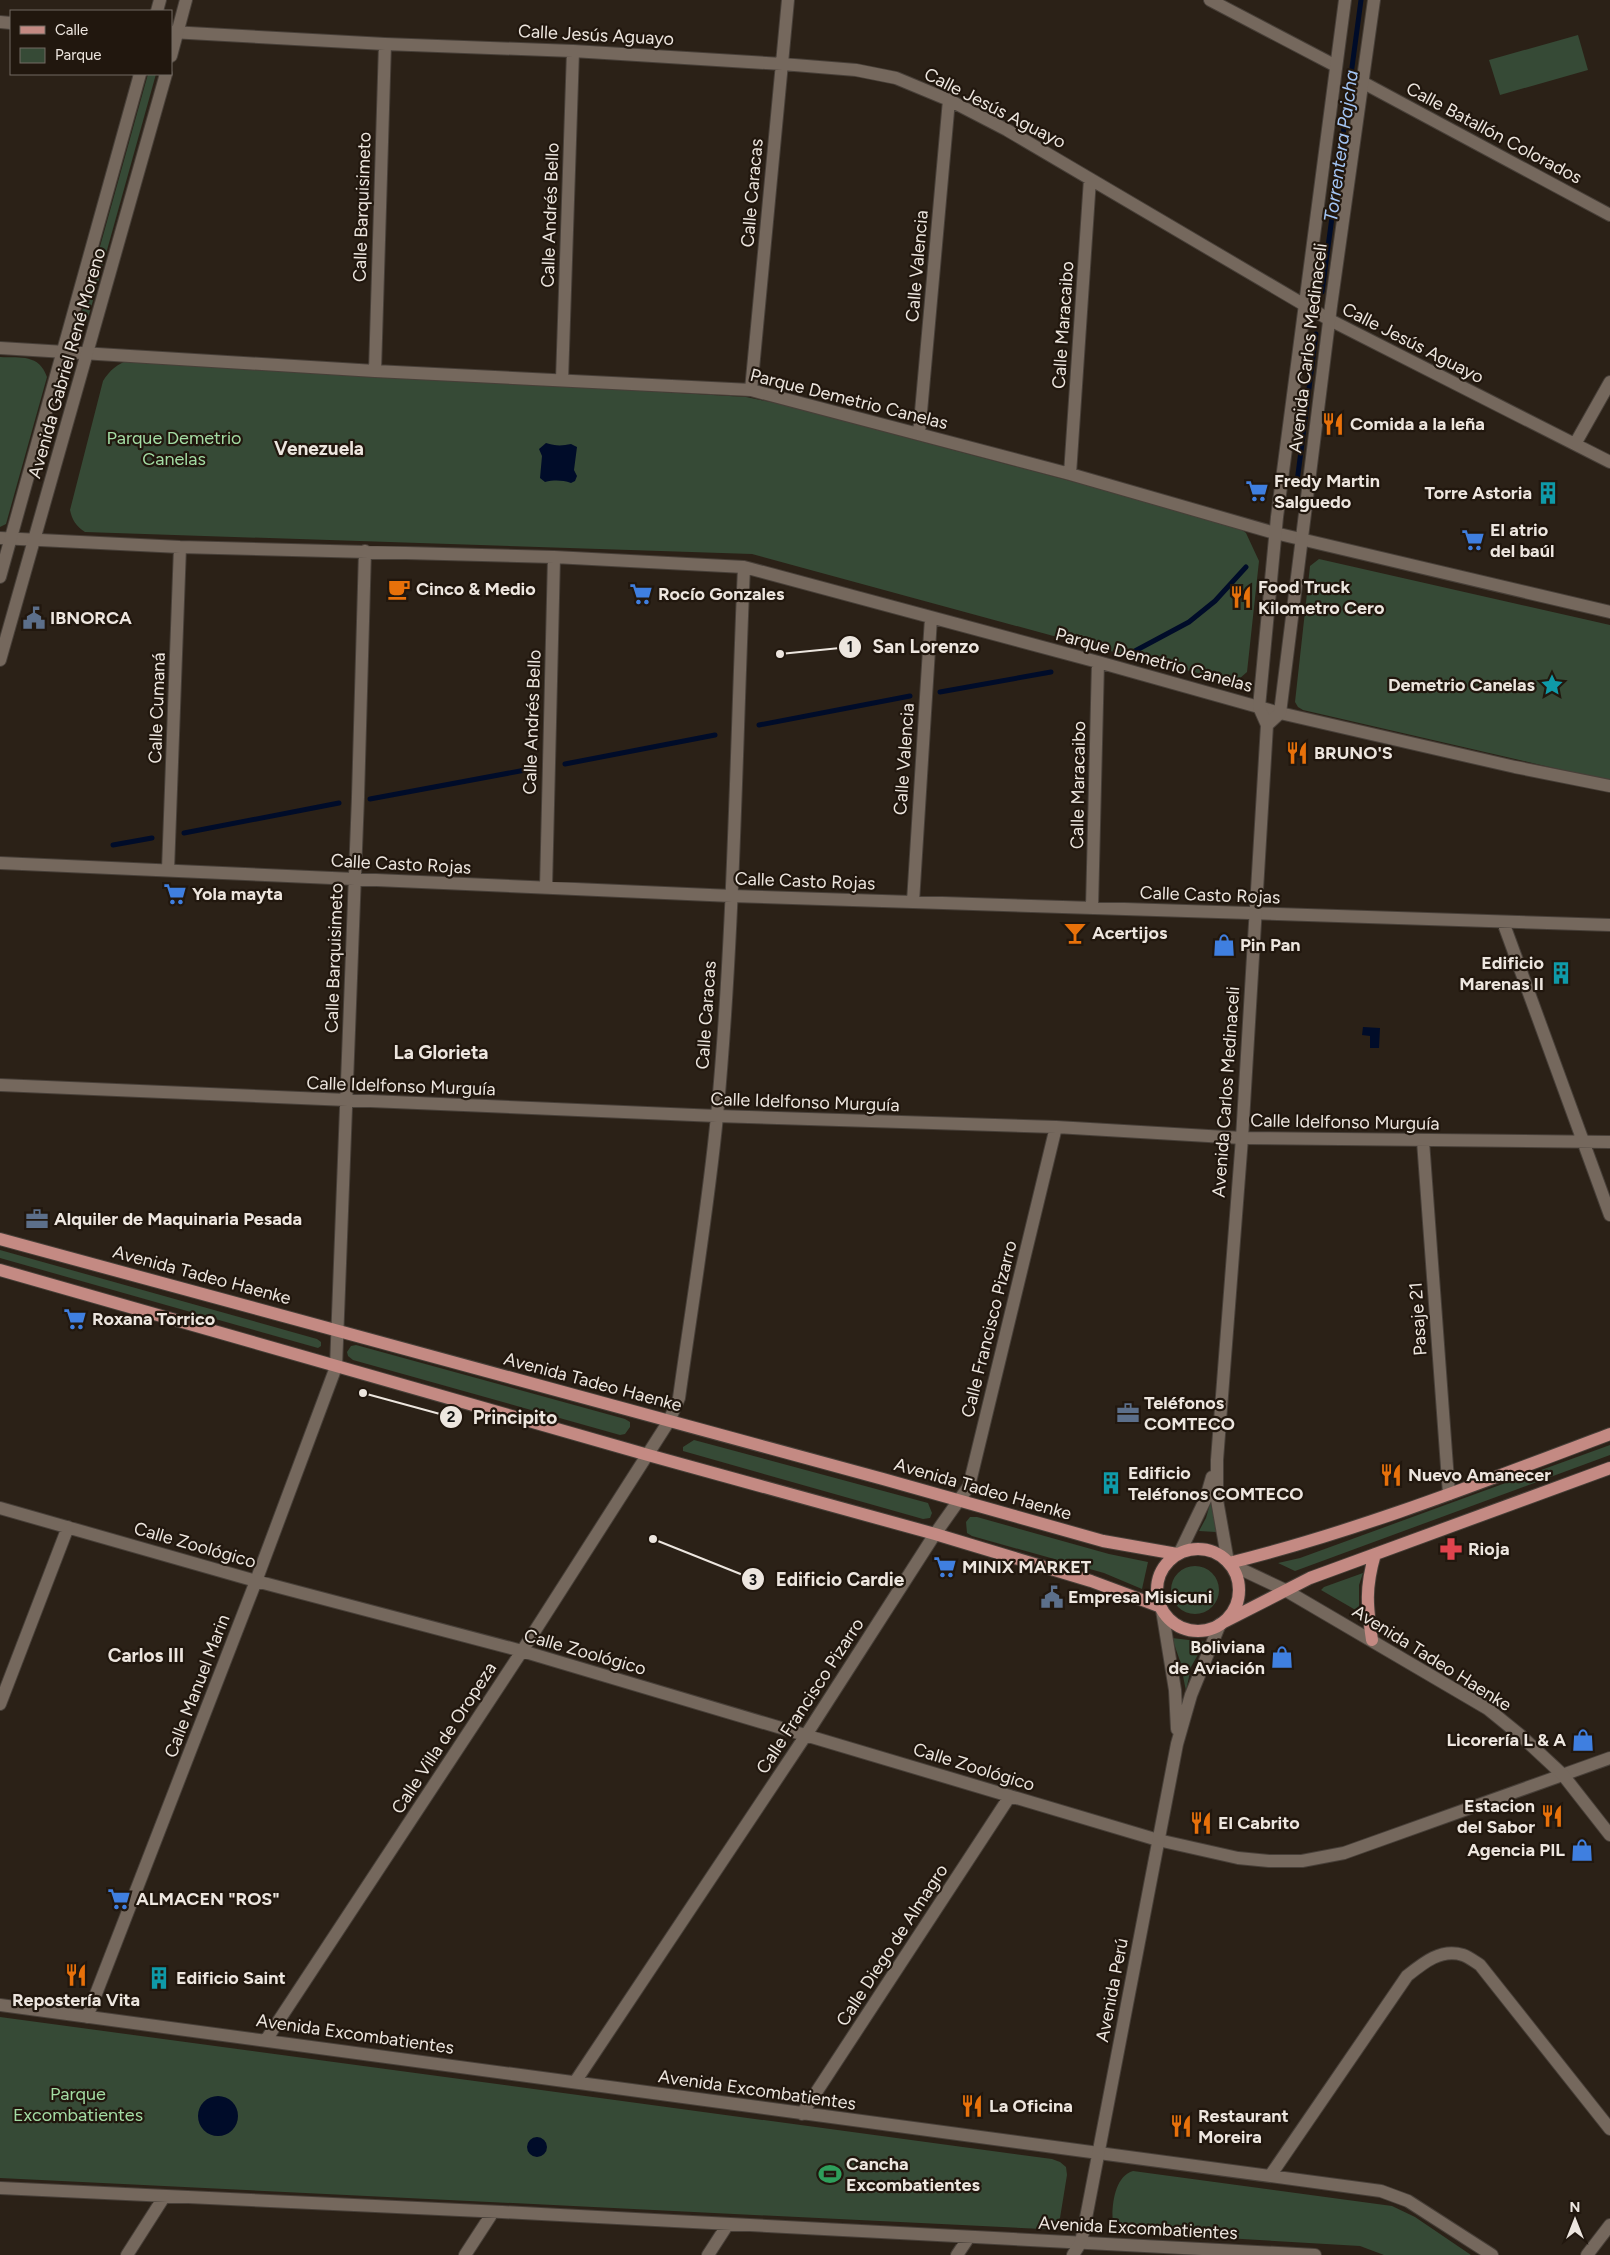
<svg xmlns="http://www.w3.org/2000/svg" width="1610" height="2255" font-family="Figtree,sans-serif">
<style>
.green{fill:#364a36}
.water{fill:#000c29}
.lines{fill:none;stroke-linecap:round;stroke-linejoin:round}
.stream{stroke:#000c29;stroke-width:5}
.street-casing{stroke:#473f38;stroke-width:14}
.secondary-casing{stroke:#473f38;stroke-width:14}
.primary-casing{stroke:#473f38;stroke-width:14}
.street{stroke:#75685d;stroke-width:12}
.secondary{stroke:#75685d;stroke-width:12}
.primary{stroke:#c48a83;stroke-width:12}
.labels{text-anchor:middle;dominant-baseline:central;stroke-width:4.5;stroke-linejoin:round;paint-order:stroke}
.street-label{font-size:18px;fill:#ede6df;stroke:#21170e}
.poi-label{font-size:18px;font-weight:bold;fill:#ede6df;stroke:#21170e;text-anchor:start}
.park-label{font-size:18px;fill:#a4dda4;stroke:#21170e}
.water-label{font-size:19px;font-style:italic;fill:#a3c5f5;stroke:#21170e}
.neighbourhood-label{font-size:19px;font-weight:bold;fill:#ede6df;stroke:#21170e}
.leader{fill:none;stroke:#ede6df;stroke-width:2}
.callout-dot{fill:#ede6df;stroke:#21170e;stroke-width:2}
.mark-label{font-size:15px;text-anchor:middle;font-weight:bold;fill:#111}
.callout-label{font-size:19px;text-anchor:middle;font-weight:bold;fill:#ede6df;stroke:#21170e;stroke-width:4.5;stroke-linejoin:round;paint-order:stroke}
</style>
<rect width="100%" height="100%" fill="#2b2117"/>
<path class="green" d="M1578 35 1588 70 1500 95 1489 60Z
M148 74H156L87 322H79Z
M0 357C21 358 39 354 47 377L6 524 0 527Z
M129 360 746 397 780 404 1236 525 1246 533 1259 561 1247 672 1239 679 1230 681 1090 646 752 554 85 532C76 526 72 520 70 510L103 381C110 370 117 364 129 360Z
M1319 559 1610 625V781L1303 710 1298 707 1295 702 1310 566Z
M0 1250 317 1339 321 1342V1346L318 1348 0 1258Z
M356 1345 625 1419 630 1422V1427L625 1434 620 1435 353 1360 348 1356 347 1352 351 1346Z
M694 1440 928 1503 932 1513 930 1518 923 1519 683 1451V1447Z
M1610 1445V1455L1295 1571 1278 1563 1300 1558Z
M1216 1483V1532L1199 1531 1206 1518Z
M970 1517H977L1109 1554 1148 1562 1142 1589 1104 1573 972 1536 967 1533 966 1522Z
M1171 1590a24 24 0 1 1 48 0a24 24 0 1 1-48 0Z
M1363 1573 1359 1585V1612L1321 1590 1324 1587Z
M1172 1638 1205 1642 1191 1667 1186 1691 1180 1661Z
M0 2017 1052 2159 1060 2162 1066 2167 1067 2175 1060 2218 1050 2228 1042 2229 0 2178Z
M1133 2171 1392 2206 1415 2217 1471 2255H1384L1360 2246 1124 2232 1113 2225C1111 2208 1114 2176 1133 2171Z"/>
<path class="water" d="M546 443C555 446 562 446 571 444L577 447 574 470 577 476 575 481 571 483C562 480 554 480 545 482L540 478 542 456 539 449Z
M1363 1027 1380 1028 1379 1048H1370V1036L1362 1035Z
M198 2116a20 20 0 1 1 40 0a20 20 0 1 1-40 0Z
M527 2147a10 10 0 1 1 20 0a10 10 0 1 1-20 0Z"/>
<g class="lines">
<path class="stream" d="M1322 292 1361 0
M1297 482 1316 334
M1133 652 1189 622 1215 601 1246 567
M940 692 1051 672
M759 725 910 696
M565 764 715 735
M370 799 531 769
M184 833 339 803
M113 845 152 838"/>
<defs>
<path id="street" d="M1210 0 1336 66
M0 22 11 23
M171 32 385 44 573 51 782 64 856 70 896 78 949 100 1007 130 1330 320 1610 462
M1362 82 1610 215
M0 348 375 371 751 390 1070 474 1275 533 1610 612
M375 371 385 44
M562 380 573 51
M751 390 788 0
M919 434 949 100
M1575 444 1610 382
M1070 474 1090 179
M0 538 180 547 554 557 744 567 1098 662 1280 713 1515 767 1610 786
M0 863 732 896 1610 925
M168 870 180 547
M546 888 554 557
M913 902 931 618
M1092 908 1098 662
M1503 922 1610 1215
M0 1085 717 1116 1056 1127 1242 1138 1610 1142
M1423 1141 1449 1494
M0 1508 256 1581 522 1651 1158 1840 1238 1858 1269 1861H1302L1344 1853 1610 1758
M0 1704 68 1527
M0 2005 1381 2191 1408 2201 1492 2255
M87 2017 256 1581 336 1367 358 797 365 551
M266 2040 522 1651 669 1421 679 1398C692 1304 708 1210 717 1116 734 934 736 750 744 567
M575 2082 806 1735 935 1534 969 1486 1056 1127
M802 2114 1010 1796
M1270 2176 1407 1976C1423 1963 1441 1948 1463 1955 1469 1957 1475 1962 1480 1965L1610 2129
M0 2188 502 2212 1315 2255
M127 2255 164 2197
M465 2255 493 2212
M708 2255 728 2224
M957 2255 969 2237
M1587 2255 1610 2225"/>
<path id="secondary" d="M157 11 160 0
M171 56 186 0
M0 577 140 74
M0 660 166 74
M1267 725 1280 713 1331 306 1374 0
M1180 1552 1206 1498 1212 1477
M1228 1562 1217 1500V1460L1242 1138 1267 725 1259 707 1277 517 1345 0
M1230 1564 1285 1590 1488 1709 1520 1735 1563 1775 1610 1835
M1162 1610 1175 1690 1177 1729
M1073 2255 1081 2242 1085 2223 1177 1744 1191 1695 1220 1624"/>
<path id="primary" d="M0 1239 883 1479 1103 1541 1177 1554
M0 1270 648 1455 935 1534 1091 1581 1161 1607
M1157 1590a41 41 0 1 1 82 0a41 41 0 1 1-82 0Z
M1229 1563C1359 1531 1485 1481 1610 1434
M1222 1623 1310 1578 1610 1468
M1372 1640C1367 1606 1365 1588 1375 1554"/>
</defs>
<use href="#street" class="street-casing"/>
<use href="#secondary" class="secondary-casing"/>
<use href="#primary" class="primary-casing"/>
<use href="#street" class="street"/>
<use href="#secondary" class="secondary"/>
<use href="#primary" class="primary"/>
</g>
<defs>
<symbol id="restaurant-bare" viewBox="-9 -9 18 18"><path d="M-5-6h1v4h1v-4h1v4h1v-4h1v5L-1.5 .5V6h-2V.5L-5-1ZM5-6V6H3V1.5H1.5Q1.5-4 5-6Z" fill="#e8710a" stroke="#21170e" stroke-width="2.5" paint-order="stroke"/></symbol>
<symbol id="supermarket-bare" viewBox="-9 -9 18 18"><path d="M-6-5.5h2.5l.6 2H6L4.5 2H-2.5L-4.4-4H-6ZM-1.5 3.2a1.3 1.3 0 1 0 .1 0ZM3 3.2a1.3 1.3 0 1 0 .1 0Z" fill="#3f7fe0" stroke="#21170e" stroke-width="2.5" paint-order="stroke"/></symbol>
<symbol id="building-bare" viewBox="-9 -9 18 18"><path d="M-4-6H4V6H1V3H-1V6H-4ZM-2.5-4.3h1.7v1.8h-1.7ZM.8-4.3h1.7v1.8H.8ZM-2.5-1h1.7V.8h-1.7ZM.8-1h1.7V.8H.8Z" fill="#0f9aa8" stroke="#21170e" stroke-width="2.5" paint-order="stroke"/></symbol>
<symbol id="cafe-bare" viewBox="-9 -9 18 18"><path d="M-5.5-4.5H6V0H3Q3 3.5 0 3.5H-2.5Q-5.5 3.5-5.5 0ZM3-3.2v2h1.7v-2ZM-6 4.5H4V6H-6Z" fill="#e8710a" stroke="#21170e" stroke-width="2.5" paint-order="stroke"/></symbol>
<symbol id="civic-bare" viewBox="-9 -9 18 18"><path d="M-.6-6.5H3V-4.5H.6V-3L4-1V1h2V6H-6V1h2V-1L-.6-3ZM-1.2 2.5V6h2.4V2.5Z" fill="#5c6f8a" stroke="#21170e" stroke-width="2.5" paint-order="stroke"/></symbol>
<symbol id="sight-bare" viewBox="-9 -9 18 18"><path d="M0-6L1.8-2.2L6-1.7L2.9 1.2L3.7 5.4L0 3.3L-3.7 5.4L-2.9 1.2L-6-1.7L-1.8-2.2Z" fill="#0f9aa8" stroke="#21170e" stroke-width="2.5" paint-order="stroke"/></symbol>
<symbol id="bar-bare" viewBox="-9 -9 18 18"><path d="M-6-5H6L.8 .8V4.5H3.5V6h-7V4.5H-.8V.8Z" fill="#e8710a" stroke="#21170e" stroke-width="2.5" paint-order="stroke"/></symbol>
<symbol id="shop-bare" viewBox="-9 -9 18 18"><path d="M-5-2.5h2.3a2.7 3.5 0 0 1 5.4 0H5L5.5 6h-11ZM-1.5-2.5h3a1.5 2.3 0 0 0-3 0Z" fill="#3f7fe0" stroke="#21170e" stroke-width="2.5" paint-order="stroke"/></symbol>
<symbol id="office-bare" viewBox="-9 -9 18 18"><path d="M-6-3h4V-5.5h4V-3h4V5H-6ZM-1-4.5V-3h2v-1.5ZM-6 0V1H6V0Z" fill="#5c6f8a" stroke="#21170e" stroke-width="2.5" paint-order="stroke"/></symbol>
<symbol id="pharmacy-bare" viewBox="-9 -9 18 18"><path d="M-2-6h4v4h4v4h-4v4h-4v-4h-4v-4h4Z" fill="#e0444e" stroke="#21170e" stroke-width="2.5" paint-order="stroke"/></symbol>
<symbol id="stadium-bare" viewBox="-9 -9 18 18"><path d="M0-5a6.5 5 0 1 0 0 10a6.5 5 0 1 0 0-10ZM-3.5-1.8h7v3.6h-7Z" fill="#2e9e5b" stroke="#21170e" stroke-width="2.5" paint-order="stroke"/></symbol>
</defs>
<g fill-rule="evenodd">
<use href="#restaurant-bare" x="1317" y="408" width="32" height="32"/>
<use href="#supermarket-bare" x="1241" y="475" width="32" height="32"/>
<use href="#building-bare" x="1532" y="477" width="32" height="32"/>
<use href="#supermarket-bare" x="1457" y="524" width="32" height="32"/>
<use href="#cafe-bare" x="383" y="573" width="32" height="32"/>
<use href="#supermarket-bare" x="625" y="578" width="32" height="32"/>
<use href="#restaurant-bare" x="1225" y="581" width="32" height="32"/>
<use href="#civic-bare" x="18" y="602" width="32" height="32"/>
<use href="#sight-bare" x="1536" y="669" width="32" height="32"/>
<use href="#restaurant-bare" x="1281" y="737" width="32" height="32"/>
<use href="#supermarket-bare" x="159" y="878" width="32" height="32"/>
<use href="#bar-bare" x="1059" y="917" width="32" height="32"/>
<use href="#shop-bare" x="1208" y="929" width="32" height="32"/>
<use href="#building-bare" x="1545" y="957" width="32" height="32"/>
<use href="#office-bare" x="21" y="1203" width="32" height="32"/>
<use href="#supermarket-bare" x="59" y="1303" width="32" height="32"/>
<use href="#office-bare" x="1112" y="1397" width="32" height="32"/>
<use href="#restaurant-bare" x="1375" y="1459" width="32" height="32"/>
<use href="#building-bare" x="1095" y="1467" width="32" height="32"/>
<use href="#pharmacy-bare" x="1435" y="1533" width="32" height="32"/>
<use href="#supermarket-bare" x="929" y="1551" width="32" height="32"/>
<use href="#civic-bare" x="1036" y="1581" width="32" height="32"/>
<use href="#shop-bare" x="1266" y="1641" width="32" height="32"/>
<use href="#shop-bare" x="1567" y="1724" width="32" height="32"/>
<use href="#restaurant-bare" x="1536" y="1800" width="32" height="32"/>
<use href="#restaurant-bare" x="1185" y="1807" width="32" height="32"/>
<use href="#shop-bare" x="1566" y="1834" width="32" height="32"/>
<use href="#supermarket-bare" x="103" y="1883" width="32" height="32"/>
<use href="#restaurant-bare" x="60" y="1959" width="32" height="32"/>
<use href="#building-bare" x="143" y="1962" width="32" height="32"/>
<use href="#restaurant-bare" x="956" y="2090" width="32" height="32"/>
<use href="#restaurant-bare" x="1165" y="2110" width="32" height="32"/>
<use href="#stadium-bare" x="814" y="2158" width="32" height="32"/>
</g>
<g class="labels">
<g class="street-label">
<text transform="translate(596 35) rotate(3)">Calle Jesús Aguayo</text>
<text transform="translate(995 108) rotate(27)">Calle Jesús Aguayo</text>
<text transform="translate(1494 133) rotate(28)">Calle Batallón Colorados</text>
<text transform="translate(752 193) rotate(-85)">Calle Caracas</text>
<text transform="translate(362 207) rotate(-88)">Calle Barquisimeto</text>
<text transform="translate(550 215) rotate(-88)">Calle Andrés Bello</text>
<text transform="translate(917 266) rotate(-85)">Calle Valencia</text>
<text transform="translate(1063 325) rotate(-86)">Calle Maracaibo</text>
<text transform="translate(1413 343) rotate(27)">Calle Jesús Aguayo</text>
<text transform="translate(1308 348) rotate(-83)">Avenida Carlos Medinaceli</text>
<text transform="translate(67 363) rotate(-74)">Avenida Gabriel René Moreno</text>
<text transform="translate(849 399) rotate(14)">Parque Demetrio Canelas</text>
<text transform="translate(1154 660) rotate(15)">Parque Demetrio Canelas</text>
<text transform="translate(157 708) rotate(-88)">Calle Cumaná</text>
<text transform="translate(532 722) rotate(-88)">Calle Andrés Bello</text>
<text transform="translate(904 759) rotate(-86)">Calle Valencia</text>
<text transform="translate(1078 785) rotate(-89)">Calle Maracaibo</text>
<text transform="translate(401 864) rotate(3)">Calle Casto Rojas</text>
<text transform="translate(805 881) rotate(2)">Calle Casto Rojas</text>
<text transform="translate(1210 895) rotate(2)">Calle Casto Rojas</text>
<text transform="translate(334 958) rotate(-88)">Calle Barquisimeto</text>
<text transform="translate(706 1015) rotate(-86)">Calle Caracas</text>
<text transform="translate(401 1086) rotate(2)">Calle Idelfonso Murguía</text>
<text transform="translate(1226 1092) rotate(-86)">Avenida Carlos Medinaceli</text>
<text transform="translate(805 1102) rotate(2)">Calle Idelfonso Murguía</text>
<text transform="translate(1345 1122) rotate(1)">Calle Idelfonso Murguía</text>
<text transform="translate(202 1275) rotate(15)">Avenida Tadeo Haenke</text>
<text transform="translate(1418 1319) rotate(-94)">Pasaje 21</text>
<text transform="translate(989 1329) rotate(-76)">Calle Francisco Pizarro</text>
<text transform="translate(593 1382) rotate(15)">Avenida Tadeo Haenke</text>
<text transform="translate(983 1489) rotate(16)">Avenida Tadeo Haenke</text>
<text transform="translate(195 1545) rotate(16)">Calle Zoológico</text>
<text transform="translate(585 1652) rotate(16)">Calle Zoológico</text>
<text transform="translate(1432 1658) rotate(32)">Avenida Tadeo Haenke</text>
<text transform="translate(197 1686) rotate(-69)">Calle Manuel Marin</text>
<text transform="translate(810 1696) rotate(-57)">Calle Francisco Pizarro</text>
<text transform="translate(444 1738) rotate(-57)">Calle Villa de Oropeza</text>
<text transform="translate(974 1767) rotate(17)">Calle Zoológico</text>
<text transform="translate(892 1945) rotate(-57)">Calle Diego de Almagro</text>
<text transform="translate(1112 1990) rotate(-79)">Avenida Perú</text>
<text transform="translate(355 2034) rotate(8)">Avenida Excombatientes</text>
<text transform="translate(757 2090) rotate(8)">Avenida Excombatientes</text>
<text transform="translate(1138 2228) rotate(3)">Avenida Excombatientes</text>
</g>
<g class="poi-label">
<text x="1350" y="424">Comida a la leña</text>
<text x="1274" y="481">Fredy Martin<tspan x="1274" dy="21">Salguedo</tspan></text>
<text x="1532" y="493" text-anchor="end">Torre Astoria</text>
<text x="1490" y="530">El atrio<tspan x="1490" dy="21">del baúl</tspan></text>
<text x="1258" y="587">Food Truck<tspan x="1258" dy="21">Kilometro Cero</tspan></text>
<text x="416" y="589">Cinco &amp; Medio</text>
<text x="658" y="594">Rocío Gonzales</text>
<text x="50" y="618">IBNORCA</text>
<text x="1535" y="685" text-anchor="end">Demetrio Canelas</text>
<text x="1314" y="753">BRUNO'S</text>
<text x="192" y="894">Yola mayta</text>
<text x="1092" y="933">Acertijos</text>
<text x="1240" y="945">Pin Pan</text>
<text x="1544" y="963" text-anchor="end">Edificio<tspan x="1544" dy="21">Marenas II</tspan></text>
<text x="54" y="1219">Alquiler de Maquinaria Pesada</text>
<text x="92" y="1319">Roxana Torrico</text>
<text x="1144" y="1403">Teléfonos<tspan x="1144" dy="21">COMTECO</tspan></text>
<text x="1128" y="1473">Edificio<tspan x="1128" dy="21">Teléfonos COMTECO</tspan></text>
<text x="1408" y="1475">Nuevo Amanecer</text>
<text x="1468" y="1549">Rioja</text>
<text x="962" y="1567">MINIX MARKET</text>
<text x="1068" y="1597">Empresa Misicuni</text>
<text x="1265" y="1647" text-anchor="end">Boliviana<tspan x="1265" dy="21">de Aviación</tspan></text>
<text x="1566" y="1740" text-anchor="end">Licorería L &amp; A</text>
<text x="1535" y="1806" text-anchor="end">Estacion<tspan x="1535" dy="21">del Sabor</tspan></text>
<text x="1218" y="1823">El Cabrito</text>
<text x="1565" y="1850" text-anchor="end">Agencia PIL</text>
<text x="136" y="1899">ALMACEN "ROS"</text>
<text x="176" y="1978">Edificio Saint</text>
<text x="76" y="2000" text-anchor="middle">Repostería Vita</text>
<text x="989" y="2106">La Oficina</text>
<text x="1198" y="2116">Restaurant<tspan x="1198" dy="21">Moreira</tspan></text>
<text x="846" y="2164">Cancha<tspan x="846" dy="21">Excombatientes</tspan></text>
</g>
<g class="park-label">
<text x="174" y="438">Parque Demetrio<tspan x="174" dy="21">Canelas</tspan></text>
<text x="78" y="2094">Parque<tspan x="78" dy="21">Excombatientes</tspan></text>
</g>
<g class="water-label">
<text transform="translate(1341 146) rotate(-82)">Torrentera Pajcha</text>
</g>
<g class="neighbourhood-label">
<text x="319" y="448">Venezuela</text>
<text x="441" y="1052">La Glorieta</text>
<text x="146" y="1655">Carlos III</text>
</g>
</g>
<path class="leader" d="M780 654L850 647M363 1393L451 1417M653 1539L753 1579"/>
<g class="callout-dot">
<circle cx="780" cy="654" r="5"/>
<circle cx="363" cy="1393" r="5"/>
<circle cx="653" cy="1539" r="5"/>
<circle cx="850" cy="647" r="12"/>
<circle cx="451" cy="1417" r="12"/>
<circle cx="753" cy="1579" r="12"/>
</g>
<g class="mark-label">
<text x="850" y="652">1</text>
<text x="451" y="1422">2</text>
<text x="753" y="1585">3</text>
</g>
<g class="callout-label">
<text x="926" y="653">San Lorenzo</text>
<text x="515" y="1424">Principito</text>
<text x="840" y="1586">Edificio Cardie</text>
</g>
<rect x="10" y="10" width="162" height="65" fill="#21170e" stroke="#736a62"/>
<rect x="20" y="26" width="25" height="8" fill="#c48a83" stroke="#736a62"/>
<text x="55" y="35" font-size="15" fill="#ede6df">Calle</text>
<rect x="20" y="48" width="25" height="15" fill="#364a36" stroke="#736a62"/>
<text x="55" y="60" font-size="15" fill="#ede6df">Parque</text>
<g transform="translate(1575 2220)" stroke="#21170e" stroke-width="4" paint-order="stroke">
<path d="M0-4L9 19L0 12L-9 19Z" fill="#ede6df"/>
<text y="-8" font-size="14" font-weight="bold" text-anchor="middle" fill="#ede6df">N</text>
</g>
</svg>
